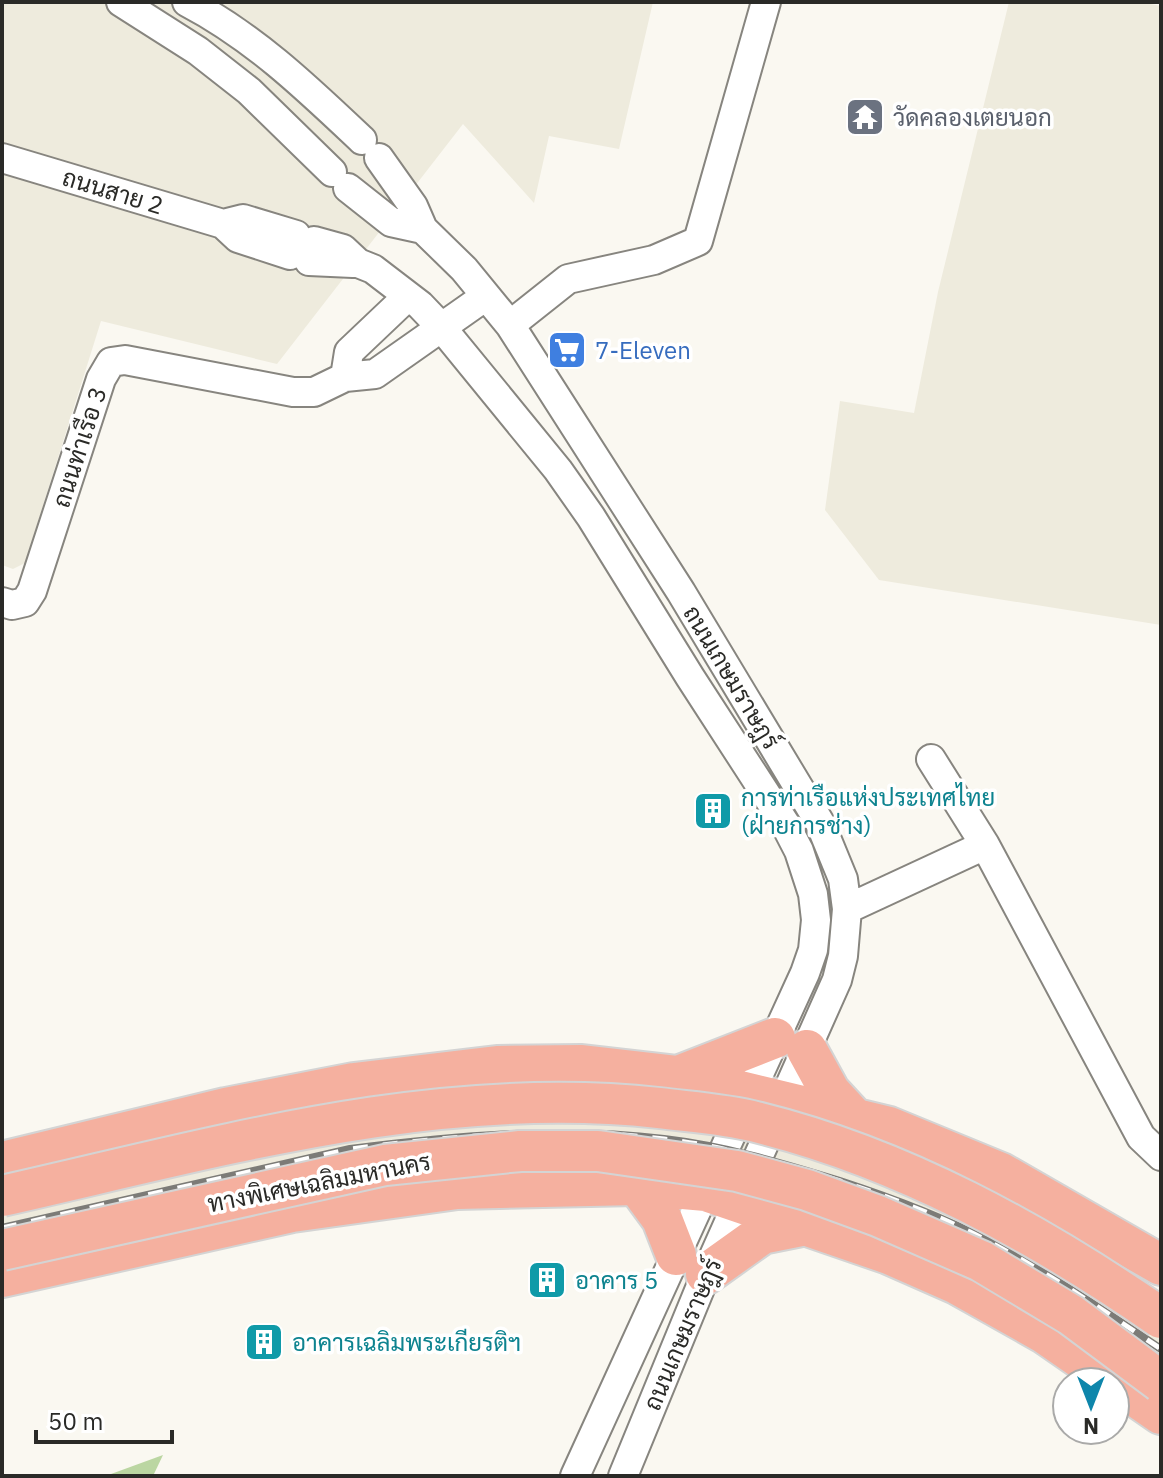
<svg xmlns="http://www.w3.org/2000/svg" width="1163" height="1478" font-family="'IBM Plex Sans',Sarabun,sans-serif">
<style>
.built{fill:#eeebdd}
.green{fill:#bbd6a2}
.lines{fill:none;stroke-linecap:round;stroke-linejoin:round}
.minor-casing{stroke:#87857f;stroke-width:32}
.highway-casing{stroke:#d4d4d4;stroke-width:44}
.minor{stroke:#fff;stroke-width:28}
.highway{stroke:#f5b09f;stroke-width:40}
.rail-casing{stroke:#7c7b77;stroke-width:8}
.rail{stroke:#fff;stroke-width:5;stroke-dasharray:15;stroke-linecap:butt}
.highway-bridge-casing{stroke:#d4d4d4;stroke-width:44;stroke-linecap:butt}
.highway-bridge{stroke:#f5b09f;stroke-width:40}
.labels{text-anchor:middle;dominant-baseline:central;stroke-width:7;stroke-linejoin:round;paint-order:stroke}
.worship-label{font-size:24px;fill:#5b616d;stroke:#fff;text-anchor:start}
.street-label{font-size:24px;fill:#2a2a27;stroke:#fff}
.shop-label{font-size:24px;fill:#366cbe;stroke:#fff;text-anchor:start}
.culture-label{font-size:24px;fill:#0d838f;stroke:#fff;text-anchor:start}
</style>
<rect width="100%" height="100%" fill="#faf8f1"/>
<path class="built" d="M2 2H653L619 149 549 136 534 203 463 124 277 364 101 321 25 563 13 569 2 565Z
M1009 2H1141L1161 6V625L879 580 825 510 840 401 914 413 938 292Z
M524 1120 664 1125 762 1143 825 1162 990 1227 1161 1333V1366L755 1169 2 1242V1214L348 1136Z"/>
<path class="green" d="M163 1455 153 1476 111 1474Z"/>
<g class="lines">
<defs>
<path id="minor" d="M121 2 198 51 249 91 332 172
M187 2C254 37 307 88 362 140
M2 158 223 224 238 238 290 255
M379 158 413 206 423 229 464 269 510 325 681 592 820 823 843 879 847 909 843 956 837 980 706 1274 623 1476
M348 188 391 222 423 229
M223 224 243 219 296 235
M314 241 343 249 358 263 373 269 420 305 442 328 558 470 591 517 690 677 784 822 799 851 813 894 816 920 813 950 805 973 575 1476
M309 261 353 263
M510 325 568 279 654 260 698 241 766 2
M345 377 349 352 408 296
M2 602 12 605 25 602 32 591 101 379 111 362 125 360 293 392H314L345 377 375 374 486 296
M931 759 985 845
M847 909 985 845 1141 1137 1161 1156"/>
<path id="highway" d="M807 1050 830 1092 854 1118
M678 1076 775 1038
M2 1162 226 1108 354 1083 497 1066 582 1065 678 1076 889 1127 1001 1173 1161 1265
M637 1185 662 1219 676 1255
M706 1274 762 1234 807 1225
M2 1277 292 1212 457 1189 637 1185 706 1191 889 1254 957 1284 1044 1333 1161 1414"/>
</defs>
<use href="#minor" class="minor-casing"/>
<use href="#highway" class="highway-casing"/>
<use href="#minor" class="minor"/>
<use href="#highway" class="highway"/>
<defs>
<path id="rail" d="M2 1228 350 1149C453 1136 560 1126 664 1139 724 1146 782 1163 840 1181 889 1197 941 1216 986 1240 1047 1272 1104 1311 1161 1349"/>
</defs>
<use href="#rail" class="rail-casing"/>
<use href="#rail" class="rail"/>
<defs>
<path id="highway-bridge" d="M2 1196C219 1147 435 1084 659 1108 691 1112 725 1114 756 1122 902 1158 1038 1233 1161 1318
M2 1250 385 1165 520 1151H598L737 1171 807 1190 878 1216 981 1261 1071 1315 1161 1382"/>
</defs>
<use href="#highway-bridge" class="highway-bridge-casing"/>
<use href="#highway-bridge" class="highway-bridge"/>
</g>
<defs>
<symbol id="temple-square" viewBox="-11 -11 22 22"><rect x="-9" y="-9" width="18" height="18" rx="4" fill="#6b7280" stroke="#fff"/><path d="M0-6L5-2H3V0L6.5 2.5H4V6H1.5V3h-3V6H-4V2.5H-6.5L-3 0V-2H-5Z" fill="#fff"/></symbol>
<symbol id="supermarket-square" viewBox="-11 -11 22 22"><rect x="-9" y="-9" width="18" height="18" rx="4" fill="#3f7fe0" stroke="#fff"/><path d="M-6-5.5h2.5l.6 2H6L4.5 2H-2.5L-4.4-4H-6ZM-1.5 3.2a1.3 1.3 0 1 0 .1 0ZM3 3.2a1.3 1.3 0 1 0 .1 0Z" fill="#fff"/></symbol>
<symbol id="building-square" viewBox="-11 -11 22 22"><rect x="-9" y="-9" width="18" height="18" rx="4" fill="#0f9aa8" stroke="#fff"/><path d="M-4-6H4V6H1V3H-1V6H-4ZM-2.5-4.3h1.7v1.8h-1.7ZM.8-4.3h1.7v1.8H.8ZM-2.5-1h1.7V.8h-1.7ZM.8-1h1.7V.8H.8Z" fill="#fff"/></symbol>
</defs>
<g fill-rule="evenodd">
<use href="#temple-square" x="843" y="95" width="44" height="44"/>
<use href="#supermarket-square" x="545" y="328" width="44" height="44"/>
<use href="#building-square" x="691" y="789" width="44" height="44"/>
<use href="#building-square" x="525" y="1258" width="44" height="44"/>
<use href="#building-square" x="242" y="1320" width="44" height="44"/>
</g>
<g class="labels">
<g class="worship-label">
<text x="893" y="117">วัดคลองเตยนอก</text>
</g>
<g class="street-label">
<text transform="translate(113 191) rotate(17)">ถนนสาย 2</text>
<text transform="translate(79 447) rotate(-72)">ถนนท่าเรือ 3</text>
<text transform="translate(732 677) rotate(59)">ถนนเกษมราษฎร์</text>
<text transform="translate(319 1182) rotate(-11)">ทางพิเศษเฉลิมมหานคร</text>
<text transform="translate(682 1334) rotate(-67)">ถนนเกษมราษฎร์</text>
</g>
<g class="shop-label">
<text x="595" y="350">7-Eleven</text>
</g>
<g class="culture-label">
<text x="741" y="797">การท่าเรือแห่งประเทศไทย<tspan x="741" dy="28">(ฝ่ายการช่าง)</tspan></text>
<text x="575" y="1280">อาคาร 5</text>
<text x="292" y="1342">อาคารเฉลิมพระเกียรติฯ</text>
</g>
</g>
<rect width="1163" height="1478" fill="none" stroke="#2a2a27" stroke-width="8"/>
<g transform="translate(1091 1406) rotate(180)"><circle r="38" fill="#ffffff" stroke="#aaaaa9" stroke-width="2"/>
<path d="M0-6L14 30L0 20L-14 30Z" fill="#0e86ab"/>
<text y="-12" font-size="22" font-weight="bold" text-anchor="middle" fill="#2a2a27">N</text>
</g>
<path d="M36 1430v12h136v-12" fill="none" stroke="#2a2a27" stroke-width="4"/>
<text x="48" y="1430" font-size="24" fill="#2a2a27" stroke="#ffffff" stroke-width="6" paint-order="stroke">50 m</text>
</svg>
